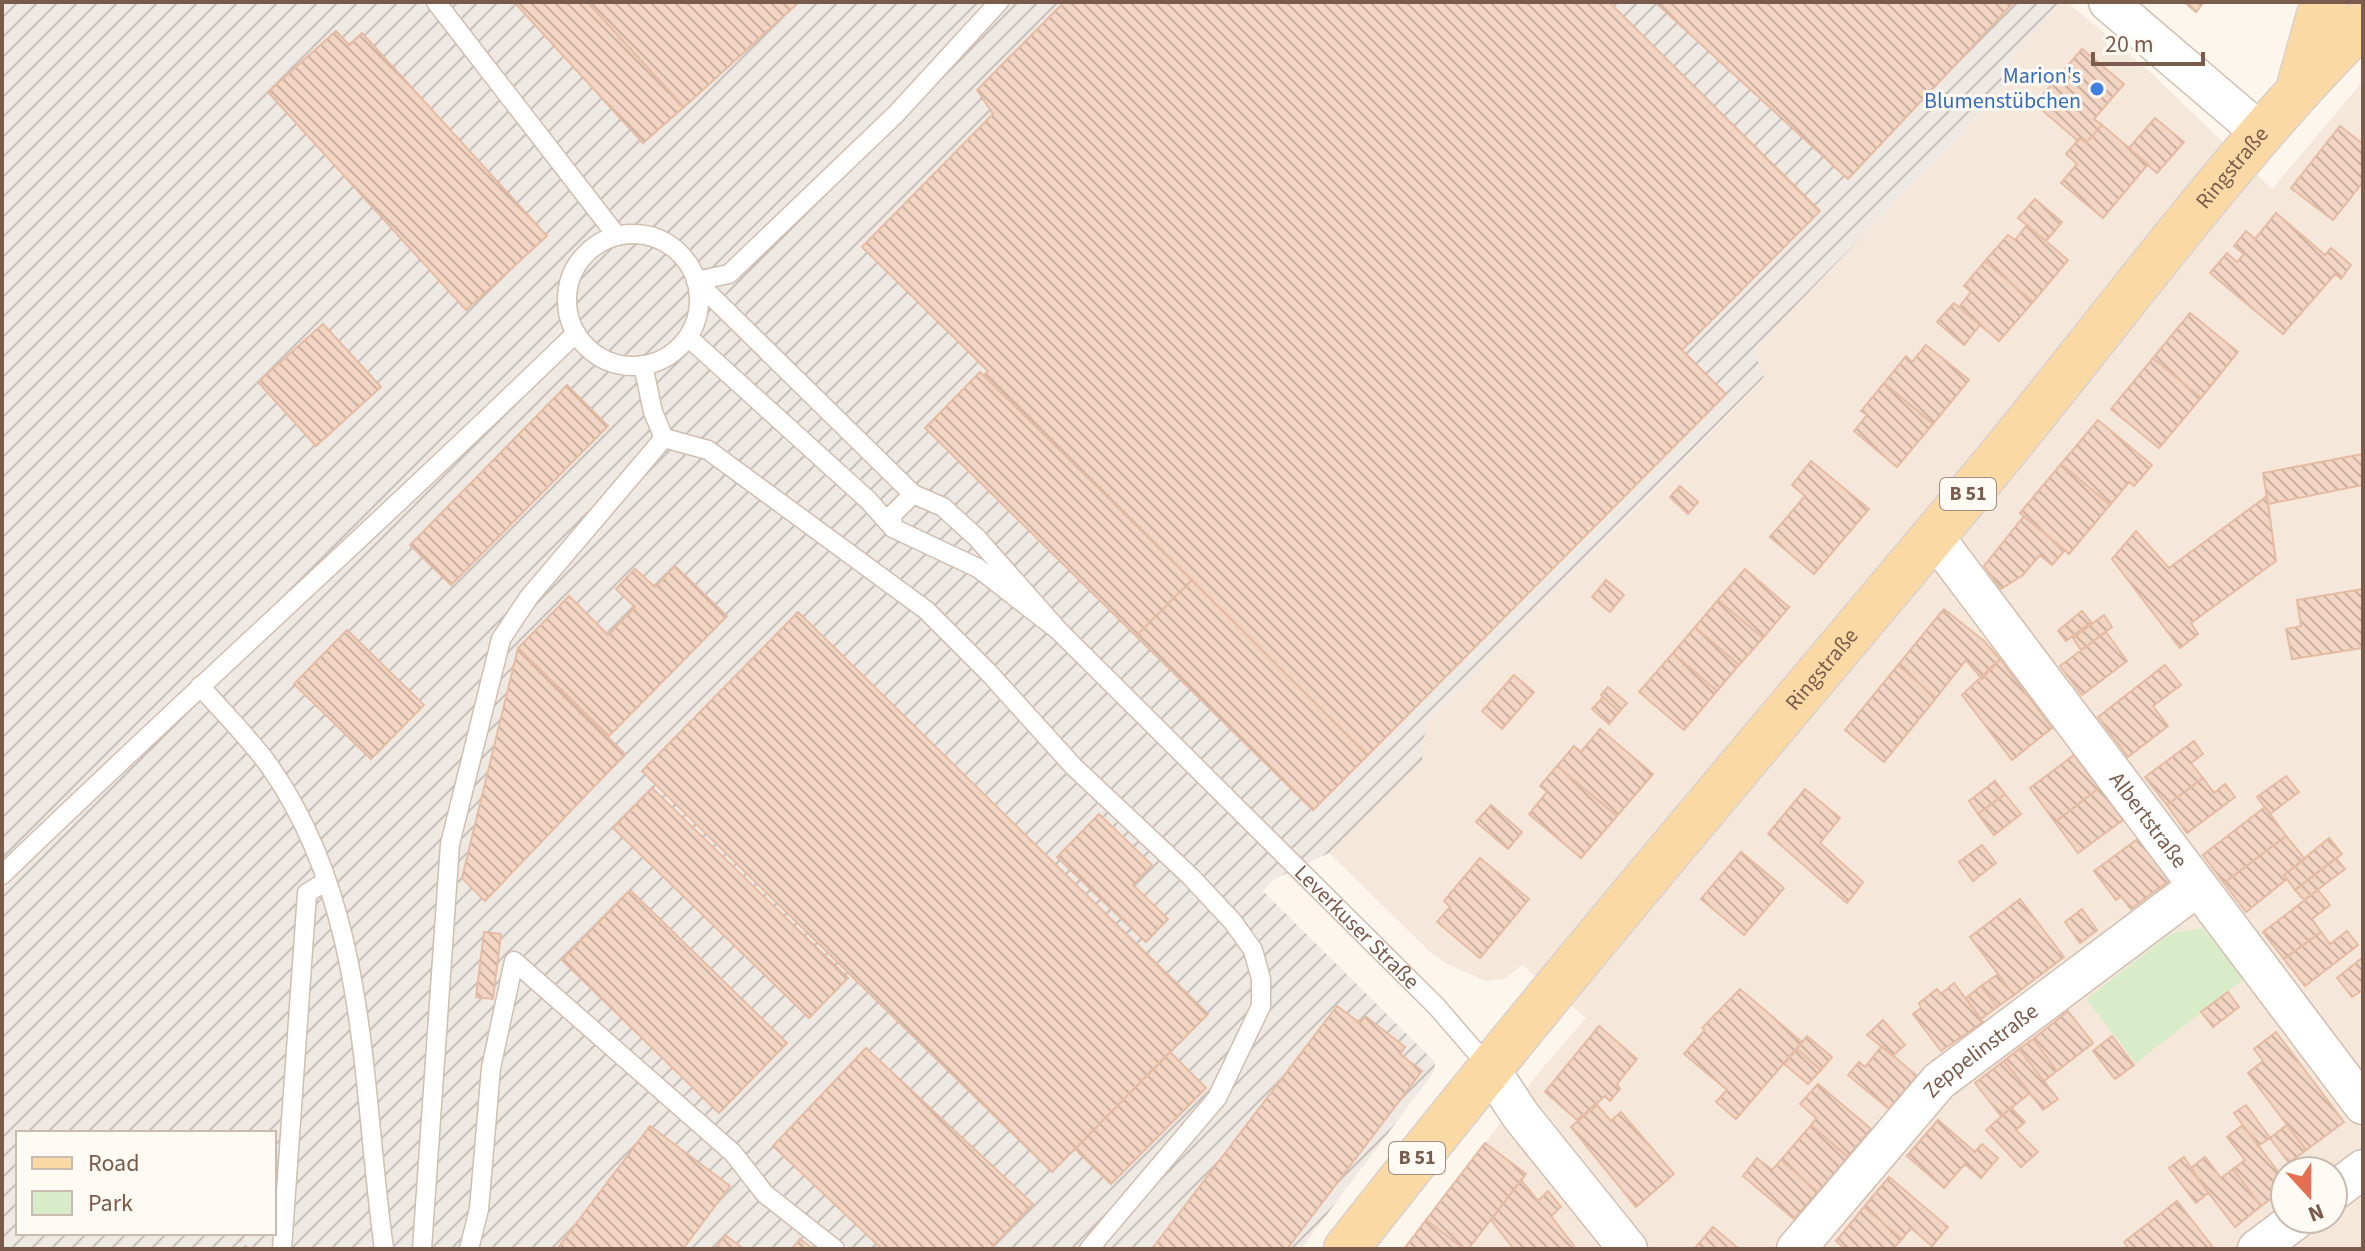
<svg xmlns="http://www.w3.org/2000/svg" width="2365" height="1251" font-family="'Source Sans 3',sans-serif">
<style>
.residential{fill:#f5e8da;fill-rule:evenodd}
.industrial{fill:url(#industrial-furrows);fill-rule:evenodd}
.green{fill:#d8ecc9}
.building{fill:url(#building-back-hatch);stroke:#e6bba3;stroke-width:2}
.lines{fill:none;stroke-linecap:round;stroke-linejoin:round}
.lane-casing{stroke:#d1beb0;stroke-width:21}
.street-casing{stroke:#d1beb0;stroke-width:41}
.primary-casing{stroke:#dad1cd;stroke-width:47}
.path{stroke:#d9b8a5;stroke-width:5;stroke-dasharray:2 6;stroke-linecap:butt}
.lane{stroke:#fff;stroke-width:18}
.street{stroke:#fff;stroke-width:38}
.primary{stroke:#fbd9a5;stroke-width:44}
.shop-dot{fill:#3f7fe0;stroke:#fffaf3;stroke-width:3}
.labels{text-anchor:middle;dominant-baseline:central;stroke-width:6;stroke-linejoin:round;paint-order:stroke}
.shield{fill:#fffaf3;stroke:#a28b7f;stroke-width:2}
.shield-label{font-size:20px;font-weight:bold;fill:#7a5c4d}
.shop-label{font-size:22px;fill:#366cbe;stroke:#fffaf3;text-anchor:end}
.street-label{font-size:22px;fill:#7a5c4d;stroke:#fffaf3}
</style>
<defs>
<pattern id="industrial-furrows" width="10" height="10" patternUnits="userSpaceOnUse" patternTransform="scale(2)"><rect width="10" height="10" fill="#efe9e4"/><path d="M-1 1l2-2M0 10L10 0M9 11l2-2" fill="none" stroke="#c7c0bb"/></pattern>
<pattern id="building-back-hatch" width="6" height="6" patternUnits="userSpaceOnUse" patternTransform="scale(2)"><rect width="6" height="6" fill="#f3d5c3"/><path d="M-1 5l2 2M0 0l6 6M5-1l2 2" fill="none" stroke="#cab0a1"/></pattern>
</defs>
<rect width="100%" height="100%" fill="#fdf6ec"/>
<path class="residential" d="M2061 2H2067L2150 72 2272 189 2363 81V1249H1404L1540 1071 1586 1018 1522 965 1504 979 1486 981 1447 964 1431 953 1329 853 1422 760 1426 722 1764 378 1755 353 1758 345 2014 78 2016 69 2011 57ZM2285 1171H2333V1219H2285Z"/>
<path class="industrial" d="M2 2H2061L2011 57 2016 69 2014 78 1758 345 1755 353 1764 377 1426 722 1422 760 1329 853 1273 880 1263 891 1435 1062 1434 1072 1301 1249H2ZM18 1133H274V1233H18Z"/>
<path class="green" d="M2202 928 2245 978 2136 1063 2086 999 2170 934Z"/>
<path class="building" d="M514 2H587L684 107 643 143Z
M587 2H799L684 107Z
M1064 2H1609L1820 211 1682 350 1726 394 1368 755 984 375 988 371 862 247 993 114 977 90Z
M1655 2H2014L1848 179Z
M2184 2H2204L2196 12Z
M336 31 349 45 362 33 547 236 466 310 268 92Z
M2082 49 2124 84 2094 119 2102 125 2086 143 2080 138 2078 141 2035 104Z
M2155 118 2184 142 2157 173 2129 148Z
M2102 125 2148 164 2103 218 2061 183 2077 164 2066 154 2080 138 2086 143Z
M2340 126 2363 144V182L2333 220 2291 188Z
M2035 199 2062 222 2046 241 2018 218Z
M2276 213 2325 255 2331 248 2351 265 2341 279 2335 274 2283 334 2210 273 2227 253 2237 262 2244 254 2234 246 2246 231 2255 239Z
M2027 225 2068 260 2033 302 1985 261 2008 235 2015 240Z
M1985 261 2033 302 1999 341 1959 307 1971 292 1964 286Z
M1954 303 1980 325 1964 345 1937 322Z
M2190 313 2238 352 2201 398 2153 358Z
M323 324 381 387 316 446 258 382Z
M1926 345 1969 380 1933 424 1884 383 1906 356 1912 362Z
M2153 358 2201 398 2159 448 2111 409Z
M980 372 1192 580 1136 636 925 428Z
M1884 383 1933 424 1897 467 1854 431 1867 415 1861 411Z
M567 385 608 426 451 585 410 545Z
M2098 420 2152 465 2134 486 2129 482 2110 505 2061 464Z
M2363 454V485L2268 504 2263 473Z
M1811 461 1869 509 1814 574 1770 537 1805 496 1792 485Z
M2061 464 2110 505 2069 554 2020 513Z
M1680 486 1698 502 1688 514 1670 497Z
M2267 496 2276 561 2191 623 2198 634 2180 648 2112 559 2136 531 2169 568Z
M2024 516 2065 550 2052 565 2040 555 2023 575 2001 589 1984 566Z
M675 566 727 616 609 736 518 648 569 596 608 635 635 607 616 589 635 569 655 587Z
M1745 569 1789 607 1763 638 1718 600Z
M1192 580 1368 755 1313 810 1136 636Z
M1606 580 1624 595 1610 612 1592 597Z
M2363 589V648L2292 659 2286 629 2301 626 2297 600Z
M1718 600 1763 638 1739 665 1695 627Z
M1944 609 1984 641 2000 659 1982 679 1966 660 1936 698 1898 665Z
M2082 611 2091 622 2066 641 2058 631Z
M798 612 1208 1014 1052 1172 642 771Z
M2104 615 2112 627 2081 650 2073 638Z
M1695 627 1739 665 1717 691 1673 653Z
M347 630 424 705 371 759 294 684Z
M2106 632 2127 661 2082 695 2060 666Z
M518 648 625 754 485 901 462 878Z
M1673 653 1717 691 1684 730 1639 692Z
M2000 659 2052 728 2012 760 1962 695Z
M1898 665 1936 698 1884 762 1845 730Z
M2165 665 2181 685 2153 706 2168 726 2128 757 2098 717Z
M1514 675 1534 692 1502 729 1482 711Z
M1608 687 1627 703 1619 712 1601 695Z
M1603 697 1619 712 1609 724 1592 709Z
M1600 729 1653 774 1617 816 1557 766 1574 746 1581 752Z
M2194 741 2203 754 2191 763 2203 778 2167 805 2145 777Z
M2074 755 2099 788 2055 822 2030 788Z
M1557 766 1617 816 1581 858 1529 814 1547 792 1540 786Z
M2286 776 2299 792 2270 814 2257 797Z
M2203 778 2214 793 2225 784 2235 797 2187 833 2167 805Z
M1995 781 2005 794 1978 814 1969 801Z
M652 788 848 978 809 1018 613 828Z
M2099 788 2123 820 2078 853 2055 822Z
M1805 789 1840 818 1820 843 1863 882 1847 903 1768 834Z
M2005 794 2021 814 1994 835 1978 814Z
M1491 805 1522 832 1508 849 1476 822Z
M2265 807 2286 836 2224 883 2203 855Z
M1099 814 1152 865 1133 885 1168 919 1146 942 1057 857Z
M2286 836 2305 859 2284 875 2287 879 2246 912 2224 883Z
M2139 838 2170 880 2131 909 2121 896 2116 900 2094 871Z
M2329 838 2342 854 2295 890 2284 875Z
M1982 845 1996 863 1973 881 1959 862Z
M1741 852 1784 888 1744 935 1701 899Z
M1480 858 1529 899 1480 958 1437 922 1450 907 1444 901Z
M2336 858 2345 869 2304 900 2295 890Z
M630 890 787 1043 719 1113 562 960Z
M2318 890 2330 905 2312 919 2321 932 2284 959 2263 932Z
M2020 899 2064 957 2014 995 1970 937Z
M2082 909 2097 930 2080 943 2065 922Z
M2347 931 2358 945 2305 986 2284 959 2321 932 2330 944Z
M484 932 501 934 493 999 476 997Z
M2363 957V990L2352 997 2337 978Z
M1998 974 2014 995 1997 1007 1981 986Z
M1954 983 1983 1022 1941 1051 1913 1014 1921 1008 1919 1003 1937 989 1941 994Z
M1981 986 1997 1007 1981 1019 1966 998Z
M1740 989 1802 1042 1736 1119 1716 1102 1727 1090 1684 1054 1705 1030 1702 1028Z
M2228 992 2239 1007 2213 1027 2201 1012Z
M1337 1006 1360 1023 1365 1016 1405 1047 1400 1054 1422 1071 1287 1249H1152Z
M2068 1011 2093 1043 2057 1071 2033 1039Z
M1883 1020 1905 1045 1893 1056 1867 1035Z
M1599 1026 1637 1059 1617 1084 1620 1089 1610 1101 1605 1096 1577 1120 1545 1092Z
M2276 1032 2344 1122 2306 1150 2248 1073 2263 1061 2254 1049Z
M1807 1036 1832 1057 1821 1070 1797 1049Z
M2112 1036 2134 1065 2115 1079 2093 1051Z
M2033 1039 2057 1071 2044 1081 2019 1049Z
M1882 1046 1917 1076 1889 1109 1848 1075 1859 1062 1865 1067Z
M866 1048 1033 1204 990 1249H882L773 1146Z
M1797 1049 1821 1070 1808 1084 1784 1064Z
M2019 1049 2058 1099 2043 1110 2004 1061Z
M1170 1052 1206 1088 1111 1184 1075 1149Z
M2004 1061 2030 1093 2001 1116 1975 1083Z
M1818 1084 1871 1129 1848 1157 1811 1125 1816 1118 1800 1104Z
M1597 1105 1611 1121 1621 1112 1674 1174 1636 1207 1571 1127Z
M2246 1105 2270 1138 2258 1146 2234 1113Z
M2011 1108 2025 1122 2016 1130 2038 1152 2021 1167 1986 1130Z
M1938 1120 1975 1152 1982 1144 1998 1158 1981 1178 1965 1164 1944 1188 1907 1156Z
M1811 1125 1848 1157 1818 1192 1781 1160Z
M2243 1125 2285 1181V1189L2261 1206 2233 1169 2245 1160 2227 1137Z
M2287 1125 2306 1150 2289 1163 2270 1138Z
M650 1126 730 1186 683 1249H557Z
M1485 1143 1526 1174 1468 1249H1464L1426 1220Z
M2184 1157 2208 1193 2196 1203 2169 1168Z
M2205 1157 2221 1178 2233 1169 2261 1206 2235 1227 2190 1169Z
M1757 1158 1772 1170 1781 1160 1818 1192 1794 1219 1743 1176Z
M1889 1177 1948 1227 1932 1246 1911 1228 1902 1239 1864 1207Z
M1521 1180 1538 1201 1548 1191 1561 1207 1551 1216 1574 1246 1571 1249H1514L1491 1220Z
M2177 1201 2212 1246 2208 1249H2129L2124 1242Z
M1864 1207 1902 1239 1893 1249H1845L1836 1241Z
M1426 1220 1464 1249H1404Z
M1713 1227 1739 1249H1694Z
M725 1235 744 1249H715Z
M800 1239 813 1249H792Z"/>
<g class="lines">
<defs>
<g id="lane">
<path d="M436 2 617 236"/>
<circle cx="633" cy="300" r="66"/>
<path d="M696 281 729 274 896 114 999 2"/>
<path d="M696 281 913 494"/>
<path d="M688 337 868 500 893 528"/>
<path d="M643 365 653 412 664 438 708 450 926 610 989 673 1074 767 1191 877 1233 922 1253 950 1261 979V1006L1217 1098 1089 1249"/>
<path id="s1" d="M1059 631 978 568 893 528 892 515 913 494 943 507 977 538 1059 631 1437 1007 1488 1066"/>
<path d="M200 686C223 712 248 737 268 764 369 906 361 1085 384 1249"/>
<path d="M2 875C191 692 387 517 576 333"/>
<path d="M282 1249 307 893 325 882"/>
<path d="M422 1249 450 844 501 639 529 597 664 438"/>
<path d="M469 1249 479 1209 491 1068 514 961 733 1153 765 1194 835 1249"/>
</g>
<g id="street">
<path d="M2108 2 2260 132"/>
<path id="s2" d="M1934 536 2363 1105"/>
<path d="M1488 1066 1521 1116 1628 1249"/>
<path d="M2333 1192 2363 1169"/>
<path id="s3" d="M1796 1249 1939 1081 2197 887"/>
<path d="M2257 1249 2297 1219"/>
</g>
<g id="primary">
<path d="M2300 83 2319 15 2326 2"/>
<path id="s4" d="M1346 1249C1553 984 1773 729 1988 471 2112 321 2226 161 2363 23"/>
</g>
</defs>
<use href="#lane" class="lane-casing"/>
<use href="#street" class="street-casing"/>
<use href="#primary" class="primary-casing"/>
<path class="path" d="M235 1233 246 1249"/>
<use href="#lane" class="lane"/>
<use href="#street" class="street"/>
<use href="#primary" class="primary"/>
</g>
<circle class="shop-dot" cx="2097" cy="89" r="8"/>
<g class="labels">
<g class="shield">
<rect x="1940" y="478" width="56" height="32" rx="6"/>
<rect x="1389" y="1142" width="56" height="32" rx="6"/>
</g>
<g class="shield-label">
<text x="1968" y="494">B 51</text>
<text x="1417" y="1158">B 51</text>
</g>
<g class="shop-label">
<text x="2081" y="76">Marion's<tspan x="2081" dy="25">Blumenstübchen</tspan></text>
</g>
<g class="street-label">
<text stroke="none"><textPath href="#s4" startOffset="1398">Ringstraße</textPath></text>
<text stroke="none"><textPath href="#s4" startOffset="750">Ringstraße</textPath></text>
<text stroke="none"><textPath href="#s2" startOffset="356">Albertstraße</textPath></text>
<text stroke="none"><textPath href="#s1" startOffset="862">Leverkuser Straße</textPath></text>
<text stroke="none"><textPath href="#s3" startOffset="272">Zeppelinstraße</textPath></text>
</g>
</g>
<rect width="2365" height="1251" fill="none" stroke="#7a5c4d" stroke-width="8"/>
<rect x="16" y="1131" width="260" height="104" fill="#fffaf3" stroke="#cabbb1" stroke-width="2"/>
<rect x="32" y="1157" width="40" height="12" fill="#fbd9a5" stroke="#cabbb1" stroke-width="2"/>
<text x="88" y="1171" font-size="24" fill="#7a5c4d">Road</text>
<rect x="32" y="1191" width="40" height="24" fill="#d8ecc9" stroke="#cabbb1" stroke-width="2"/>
<text x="88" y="1211" font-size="24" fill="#7a5c4d">Park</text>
<g transform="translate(2309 1195) rotate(159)"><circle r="38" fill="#fffaf3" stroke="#cabbb1" stroke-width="2"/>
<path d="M0-6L14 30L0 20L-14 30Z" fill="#e76f51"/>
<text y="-12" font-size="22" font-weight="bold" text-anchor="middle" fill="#7a5c4d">N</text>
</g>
<path d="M2093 52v12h110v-12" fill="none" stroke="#7a5c4d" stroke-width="4"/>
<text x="2105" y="52" font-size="24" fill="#7a5c4d" stroke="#fffaf3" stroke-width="6" paint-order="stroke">20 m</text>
</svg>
